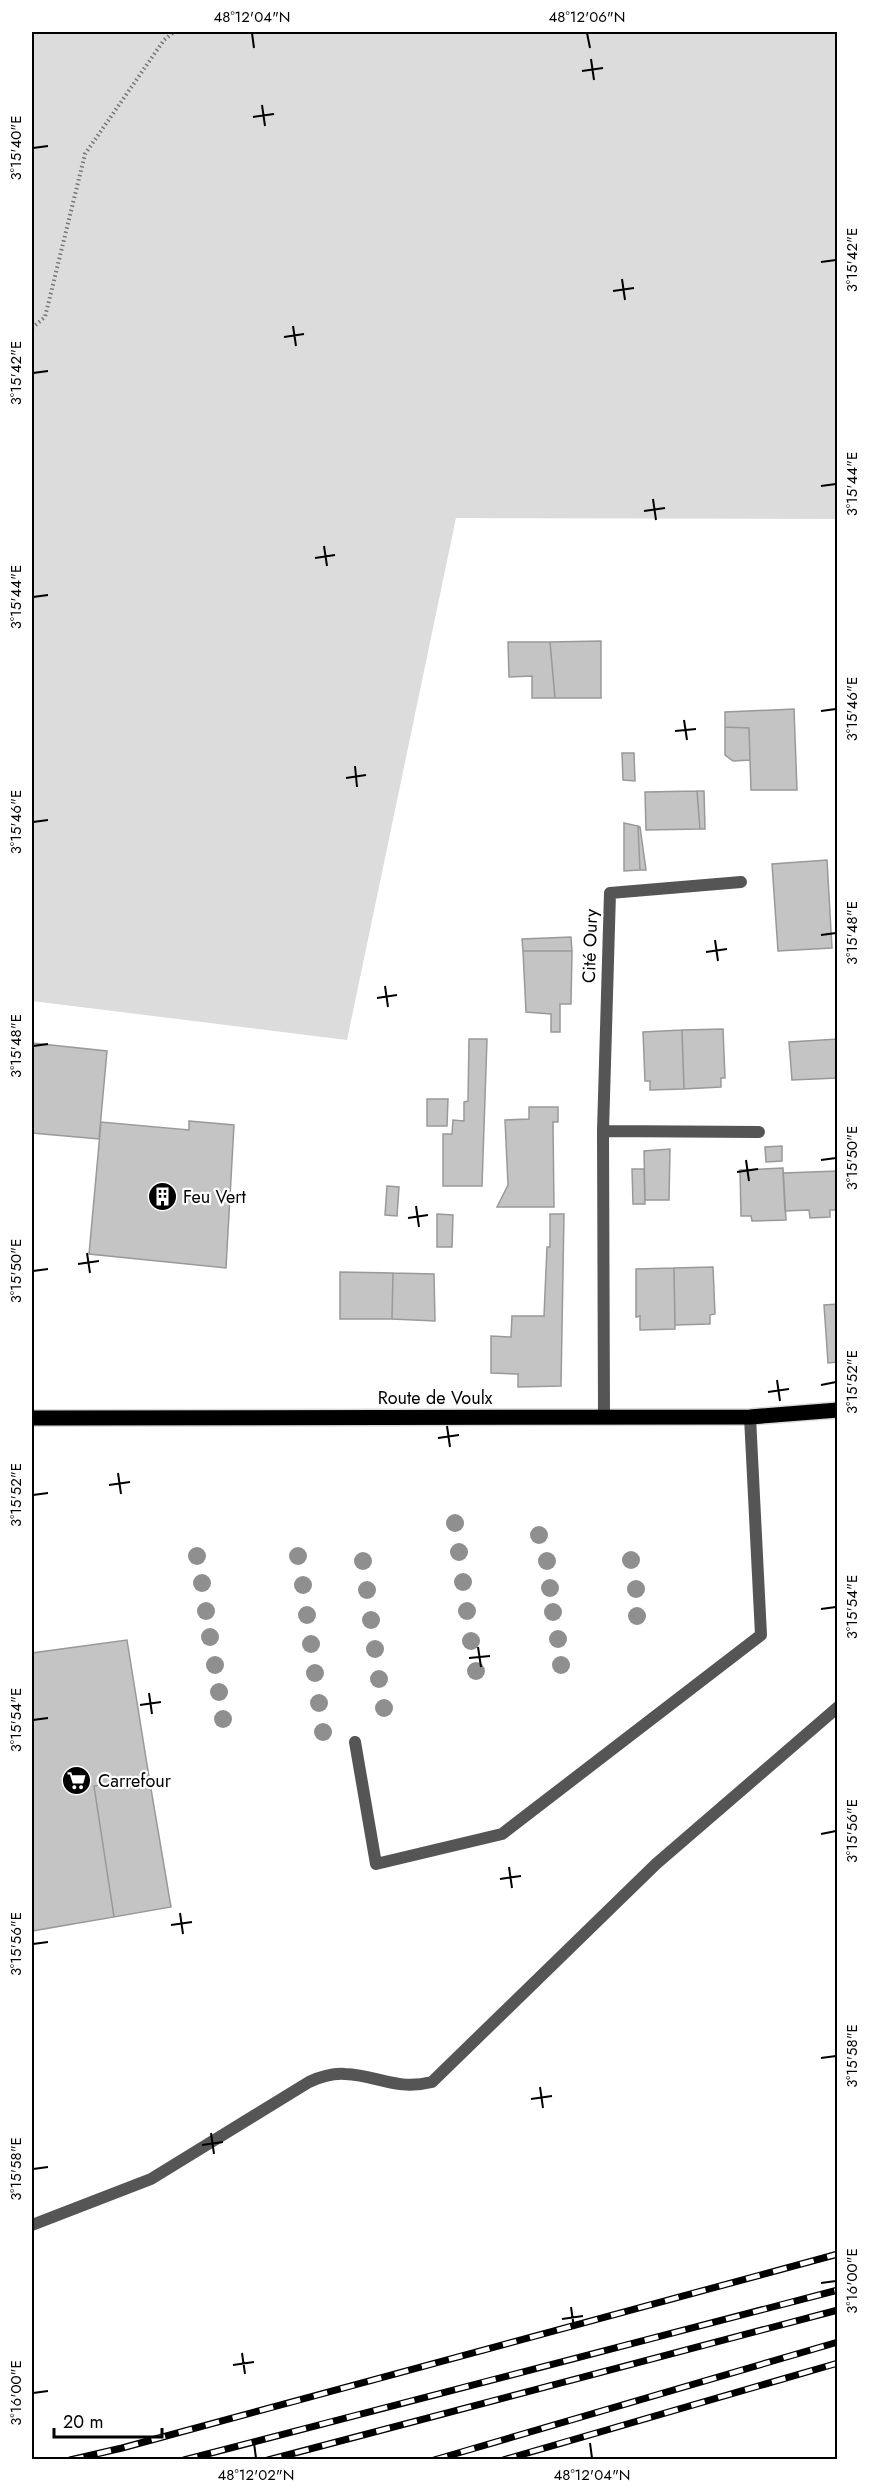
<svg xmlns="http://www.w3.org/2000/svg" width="869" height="2491" font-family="Jost,sans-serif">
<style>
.green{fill:#dcdcdc}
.building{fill:#c4c4c4;stroke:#999;stroke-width:1.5}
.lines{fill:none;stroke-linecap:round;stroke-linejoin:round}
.primary-casing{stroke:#dbdbdb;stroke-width:18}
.path{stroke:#777;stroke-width:4;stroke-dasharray:1.5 3;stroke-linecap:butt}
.lane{stroke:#555;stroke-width:12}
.street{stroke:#555;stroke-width:12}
.primary{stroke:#000;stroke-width:15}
.rail-casing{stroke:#000;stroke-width:7}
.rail{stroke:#fff;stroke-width:4.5;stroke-dasharray:14;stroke-linecap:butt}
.tree{fill:#8f8f8f}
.ticks{fill:none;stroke:#000;stroke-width:2}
.labels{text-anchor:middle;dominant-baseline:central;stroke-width:4.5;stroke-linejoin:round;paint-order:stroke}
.street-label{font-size:18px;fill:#000;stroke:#fff}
.poi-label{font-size:18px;fill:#000;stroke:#fff;text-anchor:start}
.neatline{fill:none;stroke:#000;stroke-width:2}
.ticks-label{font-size:15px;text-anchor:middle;fill:#000}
</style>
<rect width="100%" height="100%" fill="#fff"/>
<path class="green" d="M32 32H837V519L456 518 347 1040 32 1001Z"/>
<path class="building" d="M601 641V698H555L550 642Z
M508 642H550L555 698H532V676L509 677Z
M794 709 797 790H751L749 728 725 727V712Z
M725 727 749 728 750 760 733 761 725 755Z
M622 753H634L635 781 623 780Z
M697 791 700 829 646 830 645 792Z
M697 791H704L705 829H700Z
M624 823 638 826 640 870 624 871Z
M638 826 640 827 646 870H640Z
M827 860 832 948 778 951 772 864Z
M571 937 572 951H523L522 939Z
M523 951H572L571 1004H560V1032H551V1014L526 1012Z
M723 1029 725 1078H721V1087L684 1089 682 1030Z
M682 1030 684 1089 650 1090V1081H645L643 1032Z
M469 1039H487L482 1186H443V1134H452L453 1120 464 1121V1102L468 1101Z
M838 1039V1078L792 1080 789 1042Z
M32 1043 107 1051 99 1139 32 1133Z
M427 1099H448L447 1126H427Z
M529 1107H558V1122H553L554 1207H497L508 1185 505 1120 529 1119Z
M189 1121 234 1125 226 1268 89 1254 101 1122 189 1130Z
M782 1146V1161L766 1162 765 1147Z
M670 1149 669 1200H645L644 1151Z
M783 1168 786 1220 752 1221 751 1216H741L740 1170Z
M632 1169H644L645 1204H633Z
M838 1171V1210H830V1217L810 1218 809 1210 785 1211 783 1173Z
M387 1186 399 1187 397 1216 385 1215Z
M437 1214 453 1215 452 1247H437Z
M550 1214H564L561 1386 518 1387V1374L491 1373V1336L511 1337 512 1316H544L547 1247H550Z
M713 1267 715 1314 710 1315V1324L675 1325 674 1268Z
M674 1268 675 1329 640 1330V1316L636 1317V1269Z
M340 1272 393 1273 392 1319H340Z
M393 1273 434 1274 435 1321 392 1319Z
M838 1304V1362L828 1363 824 1305Z
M127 1640 149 1777 94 1786 114 1917 32 1931V1653Z
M149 1777 171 1907 114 1917 94 1786Z"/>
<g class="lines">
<defs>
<path id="primary" d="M32 1418 750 1417 838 1410"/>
</defs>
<use href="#primary" class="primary-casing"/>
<path class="path" d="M32 328 45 317 85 154 164 40 174 32"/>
<path class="lane" d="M603 1131 759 1132
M604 1416 603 1131 610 893 741 882
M32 2225 151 2179 309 2082C320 2077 332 2073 345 2074 378 2075 395 2091 432 2082L656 1864 838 1707"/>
<path class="street" d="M355 1742 376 1864 502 1834 761 1635 750 1417"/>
<use href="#primary" class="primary"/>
<defs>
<path id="rail" d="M70 2460 122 2448 838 2254
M184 2460 838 2290
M268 2460 838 2310
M434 2460 838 2342
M503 2460 838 2363"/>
</defs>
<use href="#rail" class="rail-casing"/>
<use href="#rail" class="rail"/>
</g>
<g class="tree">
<circle cx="455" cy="1523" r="9"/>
<circle cx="539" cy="1535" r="9"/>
<circle cx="459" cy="1552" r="9"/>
<circle cx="197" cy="1556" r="9"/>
<circle cx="298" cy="1556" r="9"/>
<circle cx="631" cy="1560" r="9"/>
<circle cx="363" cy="1561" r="9"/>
<circle cx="547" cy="1561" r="9"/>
<circle cx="463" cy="1582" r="9"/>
<circle cx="202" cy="1583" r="9"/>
<circle cx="303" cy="1585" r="9"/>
<circle cx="550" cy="1588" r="9"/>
<circle cx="636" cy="1589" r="9"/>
<circle cx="367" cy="1590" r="9"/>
<circle cx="206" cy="1611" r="9"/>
<circle cx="467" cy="1611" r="9"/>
<circle cx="553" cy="1612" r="9"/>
<circle cx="307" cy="1615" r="9"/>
<circle cx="637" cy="1616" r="9"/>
<circle cx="371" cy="1620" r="9"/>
<circle cx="210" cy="1637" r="9"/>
<circle cx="558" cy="1639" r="9"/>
<circle cx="471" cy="1641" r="9"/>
<circle cx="311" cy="1644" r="9"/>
<circle cx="375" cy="1649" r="9"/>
<circle cx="215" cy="1665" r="9"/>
<circle cx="561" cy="1665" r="9"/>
<circle cx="476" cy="1671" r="9"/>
<circle cx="315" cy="1673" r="9"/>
<circle cx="379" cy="1679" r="9"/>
<circle cx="219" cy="1692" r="9"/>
<circle cx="319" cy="1703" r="9"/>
<circle cx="384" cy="1708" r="9"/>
<circle cx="223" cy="1719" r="9"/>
<circle cx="323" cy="1732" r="9"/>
</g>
<path class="ticks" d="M252 33 254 48M587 33 590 48M591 59 594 80M582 71 603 68M262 105 265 126M253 117 274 114M33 148 48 146M821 262 836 260M622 279 625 300M613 291 634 288M293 326 296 346M284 337 304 334M33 373 48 371M821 486 836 484M653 499 656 520M644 511 665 508M324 546 327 566M315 558 335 555M33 597 48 595M821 711 836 709M684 720 687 740M675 731 696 729M355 766 357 787M346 778 366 775M33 822 48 820M821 935 836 933M715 940 718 961M706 952 727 949M385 986 388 1007M377 998 397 995M33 1046 48 1044M746 1160 749 1181M821 1160 836 1158M737 1172 758 1169M416 1206 419 1227M408 1218 428 1215M87 1253 90 1273M78 1264 99 1261M33 1271 48 1269M777 1380 780 1401M821 1385 836 1382M768 1392 789 1389M447 1426 450 1447M438 1438 459 1435M118 1473 121 1494M109 1485 130 1482M33 1495 48 1493M821 1609 836 1607M478 1647 481 1667M469 1658 490 1656M149 1693 152 1714M140 1705 161 1702M33 1720 48 1718M821 1834 836 1831M509 1867 512 1888M500 1879 521 1876M180 1913 183 1934M171 1925 192 1922M33 1944 48 1942M821 2058 836 2056M540 2087 543 2108M531 2099 552 2096M211 2133 214 2154M202 2145 223 2142M33 2169 48 2167M821 2283 836 2281M571 2307 574 2328M562 2319 583 2316M242 2353 245 2374M233 2365 254 2362M33 2393 48 2391M254 2443 256 2458M590 2443 592 2458"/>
<defs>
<symbol id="building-disc" viewBox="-11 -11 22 22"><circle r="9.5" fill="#000" stroke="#fff"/><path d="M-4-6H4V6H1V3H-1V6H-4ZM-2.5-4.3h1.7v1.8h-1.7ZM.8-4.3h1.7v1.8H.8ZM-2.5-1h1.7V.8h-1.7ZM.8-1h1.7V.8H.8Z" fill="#fff"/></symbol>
<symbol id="supermarket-disc" viewBox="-11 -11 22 22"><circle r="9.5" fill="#000" stroke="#fff"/><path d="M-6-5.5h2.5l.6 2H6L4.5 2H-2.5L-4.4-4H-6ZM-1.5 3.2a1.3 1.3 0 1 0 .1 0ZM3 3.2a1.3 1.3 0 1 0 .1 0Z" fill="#fff"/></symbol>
</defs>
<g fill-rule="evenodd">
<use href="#building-disc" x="146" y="1180" width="33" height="33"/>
<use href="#supermarket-disc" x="60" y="1764" width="33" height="33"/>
</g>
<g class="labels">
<g class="street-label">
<text transform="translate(590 946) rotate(-88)">Cité Oury</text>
<text x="435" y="1398">Route de Voulx</text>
</g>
<g class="poi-label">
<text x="183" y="1197">Feu Vert</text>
<text x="98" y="1781">Carrefour</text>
</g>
</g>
<rect width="869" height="2491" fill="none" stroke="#ffffff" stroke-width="66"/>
<path d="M54 2428v9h108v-9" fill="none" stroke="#000000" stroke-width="3"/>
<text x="63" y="2428" font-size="18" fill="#000000" stroke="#ffffff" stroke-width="4.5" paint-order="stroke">20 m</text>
<rect x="33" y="33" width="803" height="2425" class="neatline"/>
<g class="ticks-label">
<text x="252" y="22">48°12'04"N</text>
<text x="587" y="22">48°12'06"N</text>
<text transform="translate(16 148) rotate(-90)" y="5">3°15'40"E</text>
<text transform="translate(852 260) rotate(-90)" y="5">3°15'42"E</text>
<text transform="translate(16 373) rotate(-90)" y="5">3°15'42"E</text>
<text transform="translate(852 484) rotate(-90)" y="5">3°15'44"E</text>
<text transform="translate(16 597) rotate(-90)" y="5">3°15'44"E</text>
<text transform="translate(852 709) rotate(-90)" y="5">3°15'46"E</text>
<text transform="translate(16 822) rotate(-90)" y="5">3°15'46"E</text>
<text transform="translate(852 933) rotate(-90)" y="5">3°15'48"E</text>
<text transform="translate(16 1046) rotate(-90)" y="5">3°15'48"E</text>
<text transform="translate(852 1158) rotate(-90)" y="5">3°15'50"E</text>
<text transform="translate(16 1271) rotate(-90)" y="5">3°15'50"E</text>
<text transform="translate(852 1382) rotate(-90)" y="5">3°15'52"E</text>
<text transform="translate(16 1495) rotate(-90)" y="5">3°15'52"E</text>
<text transform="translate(852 1607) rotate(-90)" y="5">3°15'54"E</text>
<text transform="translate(16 1720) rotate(-90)" y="5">3°15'54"E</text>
<text transform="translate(852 1831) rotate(-90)" y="5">3°15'56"E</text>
<text transform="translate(16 1944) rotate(-90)" y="5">3°15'56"E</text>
<text transform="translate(852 2056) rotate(-90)" y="5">3°15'58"E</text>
<text transform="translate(16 2169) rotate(-90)" y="5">3°15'58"E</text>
<text transform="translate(852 2281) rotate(-90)" y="5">3°16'00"E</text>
<text transform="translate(16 2393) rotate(-90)" y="5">3°16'00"E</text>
<text x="256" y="2480">48°12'02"N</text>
<text x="592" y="2480">48°12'04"N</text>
</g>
</svg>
